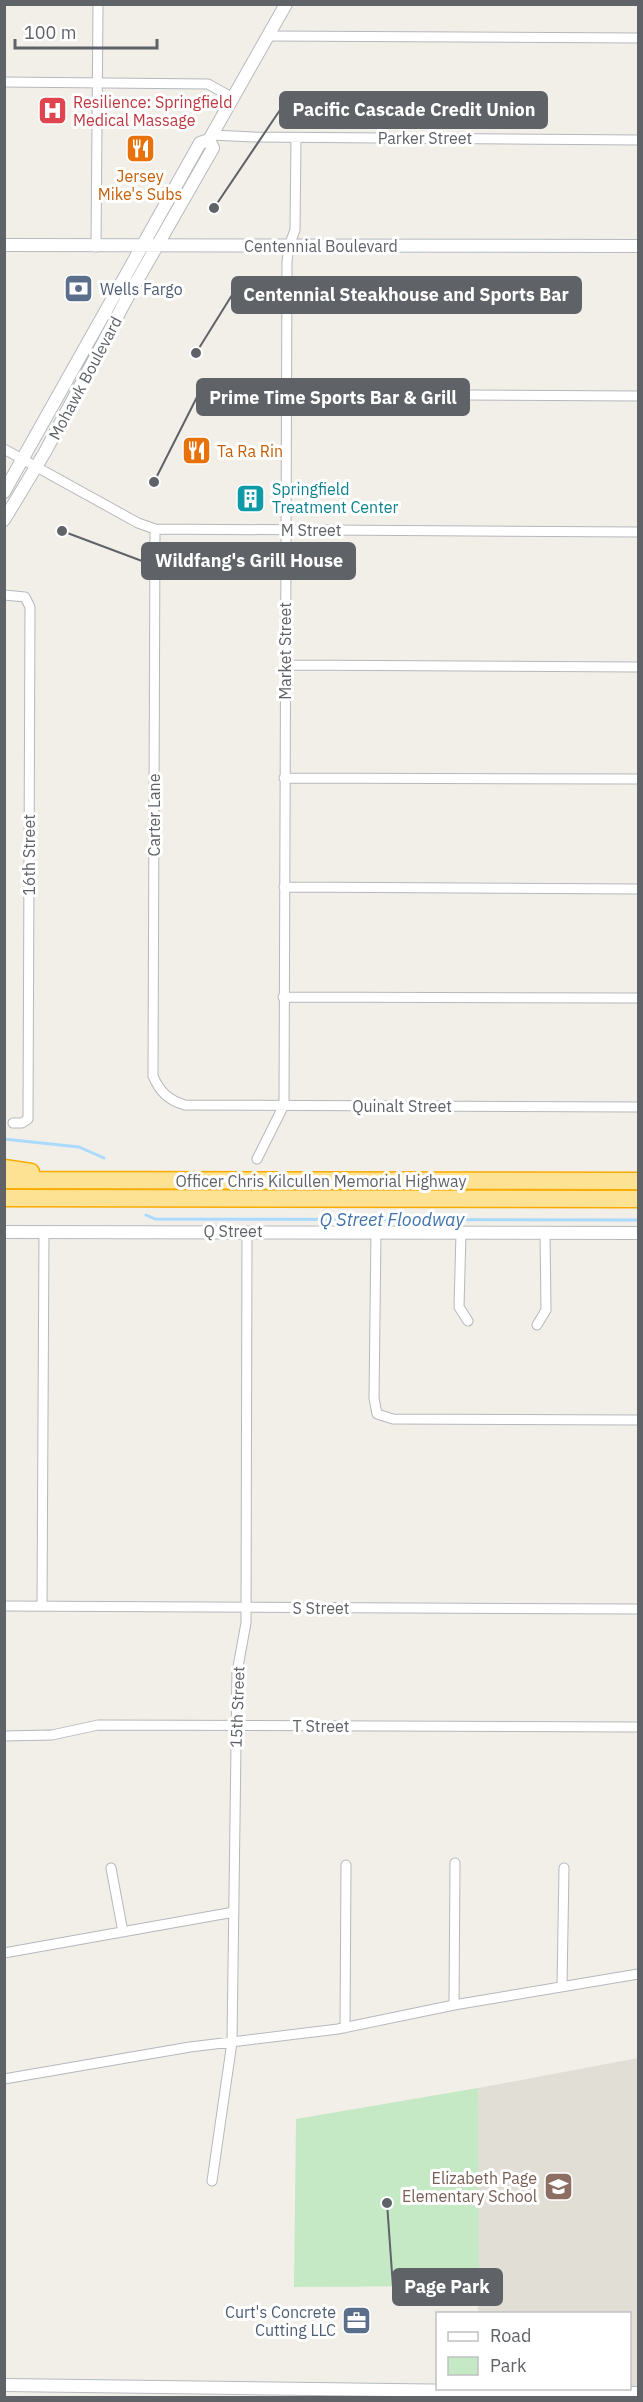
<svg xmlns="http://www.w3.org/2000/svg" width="643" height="2402" font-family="'IBM Plex Sans',sans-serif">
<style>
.education{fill:#e1ded6}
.green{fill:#c5e8c5}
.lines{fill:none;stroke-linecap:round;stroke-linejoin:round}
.stream{stroke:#aadaff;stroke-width:3}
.street-casing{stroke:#b5b8bc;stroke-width:11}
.secondary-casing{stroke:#b6babf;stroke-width:14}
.highway-casing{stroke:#f9ab00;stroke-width:19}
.street{stroke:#fff;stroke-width:9}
.secondary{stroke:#fff;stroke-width:12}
.highway{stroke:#fde293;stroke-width:16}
.labels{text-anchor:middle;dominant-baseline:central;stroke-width:6;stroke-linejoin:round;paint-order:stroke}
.health-label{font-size:16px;fill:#be3a42;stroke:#fff;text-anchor:start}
.street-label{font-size:16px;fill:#5f6368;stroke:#fff}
.food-label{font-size:16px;fill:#c56008;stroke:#fff}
.service-label{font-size:16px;fill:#4e5e75;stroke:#fff;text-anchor:start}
.culture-label{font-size:16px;fill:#0d838f;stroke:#fff;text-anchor:start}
.education-label{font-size:16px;fill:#785e54;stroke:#fff;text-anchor:end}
.water-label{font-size:18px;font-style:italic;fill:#4174aa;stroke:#fff}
.leader{fill:none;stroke:#5f6368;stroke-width:2}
.callout-dot{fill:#5f6368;stroke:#fff;stroke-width:2}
.callout{fill:#5f6368;stroke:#5f6368;stroke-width:2}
.callout-label{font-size:18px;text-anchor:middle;font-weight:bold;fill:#fff}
</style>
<rect width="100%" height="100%" fill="#f1efe8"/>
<path class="education" d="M638 2058V2387L630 2386V2314H478V2088Z"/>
<path class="green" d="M478 2088 479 2286 294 2287 296 2119Z"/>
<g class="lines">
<path class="stream" d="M4 1139 79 1147 104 1158
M146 1215 155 1219 638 1220"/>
<defs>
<path id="street" d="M268 36 638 38
M4 82 208 84 233 98
M212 135 254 137 638 140
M96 247 98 4
M286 394 638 396
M4 449 138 523 155 529 638 532
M155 529 153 1076C160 1092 168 1100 185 1105L638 1107
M4 595 25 597 30 607 28 1119 22 1123H13
M285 665 638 667
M284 778 638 779
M284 887 638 889
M283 997 638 998
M257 1159 284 1105 287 262 289 246 295 230 296 138
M376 1232 374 1398 377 1414 393 1419 638 1420
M461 1233 459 1307 468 1321
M537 1325 546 1310 545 1232
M4 1606 638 1609
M42 1606 44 1231
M4 1736 52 1735 98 1725 638 1727
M111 1868 123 1932
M4 1953 234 1912
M562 1987 564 1868
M454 2005 455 1863
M345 2028 346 1865
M4 2079 190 2047 338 2029 454 2005 638 1974
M212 2181 232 2042 237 1672 246 1623 247 1232"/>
<path id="secondary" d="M4 245 638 246
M4 492 200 143 209 140 286 4
M4 520 45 452 126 300 213 148 209 140
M4 1232 638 1233
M4 2385 638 2393"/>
<path id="highway" d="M4 1168 31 1172
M4 1180 638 1181
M4 1198 638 1199"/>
</defs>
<use href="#street" class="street-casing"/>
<use href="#secondary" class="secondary-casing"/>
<use href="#highway" class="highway-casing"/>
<use href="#street" class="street"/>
<use href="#secondary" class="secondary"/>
<use href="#highway" class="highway"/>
</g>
<defs>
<symbol id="hospital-square" viewBox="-11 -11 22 22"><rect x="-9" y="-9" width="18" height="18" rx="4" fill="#e0444e" stroke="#fff"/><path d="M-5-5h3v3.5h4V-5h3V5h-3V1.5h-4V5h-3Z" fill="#fff"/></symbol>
<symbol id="restaurant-square" viewBox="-11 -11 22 22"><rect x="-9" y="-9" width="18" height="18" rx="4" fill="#e8710a" stroke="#fff"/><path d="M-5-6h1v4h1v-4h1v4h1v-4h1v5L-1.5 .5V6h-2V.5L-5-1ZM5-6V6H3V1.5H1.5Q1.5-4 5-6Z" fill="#fff"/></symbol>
<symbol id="bank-square" viewBox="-11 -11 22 22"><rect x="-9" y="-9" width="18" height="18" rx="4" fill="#5c6f8a" stroke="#fff"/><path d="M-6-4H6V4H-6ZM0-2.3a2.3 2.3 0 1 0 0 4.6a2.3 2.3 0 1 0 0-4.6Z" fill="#fff"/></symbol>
<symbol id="building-square" viewBox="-11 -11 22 22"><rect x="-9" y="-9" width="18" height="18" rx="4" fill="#0f9aa8" stroke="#fff"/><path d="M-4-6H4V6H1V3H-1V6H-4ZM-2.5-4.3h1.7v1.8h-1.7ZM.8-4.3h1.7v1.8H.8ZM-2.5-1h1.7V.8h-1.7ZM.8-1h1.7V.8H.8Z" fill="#fff"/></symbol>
<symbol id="school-square" viewBox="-11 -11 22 22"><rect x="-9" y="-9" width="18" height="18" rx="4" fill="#8d6e63" stroke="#fff"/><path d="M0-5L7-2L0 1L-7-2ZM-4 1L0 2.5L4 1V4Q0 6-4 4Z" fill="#fff"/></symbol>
<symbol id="office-square" viewBox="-11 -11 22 22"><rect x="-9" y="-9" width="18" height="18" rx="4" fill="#5c6f8a" stroke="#fff"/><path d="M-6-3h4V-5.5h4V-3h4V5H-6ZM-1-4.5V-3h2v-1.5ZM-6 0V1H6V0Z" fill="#fff"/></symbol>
</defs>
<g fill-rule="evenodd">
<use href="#hospital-square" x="36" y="94" width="33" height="33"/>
<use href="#restaurant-square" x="124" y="132" width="33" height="33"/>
<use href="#bank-square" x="62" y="272" width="33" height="33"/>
<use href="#restaurant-square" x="180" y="434" width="33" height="33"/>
<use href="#building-square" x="234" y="482" width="33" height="33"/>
<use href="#school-square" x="542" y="2170" width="33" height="33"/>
<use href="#office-square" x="340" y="2304" width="33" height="33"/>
</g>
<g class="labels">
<g class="health-label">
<text x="73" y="102">Resilience: Springfield<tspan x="73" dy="18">Medical Massage</tspan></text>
</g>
<g class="street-label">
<text x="425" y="138">Parker Street</text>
<text x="321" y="246">Centennial Boulevard</text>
<text transform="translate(85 378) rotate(-62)">Mohawk Boulevard</text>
<text x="311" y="530">M Street</text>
<text transform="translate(285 651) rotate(-90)">Market Street</text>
<text transform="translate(154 815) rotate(-90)">Carter Lane</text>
<text transform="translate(29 855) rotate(-90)">16th Street</text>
<text x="402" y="1106">Quinalt Street</text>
<text x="321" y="1181">Officer Chris Kilcullen Memorial Highway</text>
<text x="233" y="1231">Q Street</text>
<text x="321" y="1608">S Street</text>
<text transform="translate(237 1707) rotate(-88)">15th Street</text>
<text x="321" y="1726">T Street</text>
</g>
<g class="food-label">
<text x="140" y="176">Jersey<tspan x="140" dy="18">Mike's Subs</tspan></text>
<text x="217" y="451" text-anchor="start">Ta Ra Rin</text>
</g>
<g class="service-label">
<text x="100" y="289">Wells Fargo</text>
<text x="336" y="2312" text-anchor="end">Curt's Concrete<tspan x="336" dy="18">Cutting LLC</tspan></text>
</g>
<g class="culture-label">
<text x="272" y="489">Springfield<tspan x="272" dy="18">Treatment Center</tspan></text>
</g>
<g class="education-label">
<text x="537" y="2178">Elizabeth Page<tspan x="537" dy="18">Elementary School</tspan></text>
</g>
<g class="water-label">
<text x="392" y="1219">Q Street Floodway</text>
</g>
</g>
<path class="leader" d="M214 208L280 110M196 353L232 295M154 482L197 397M62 531L142 561M387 2203L393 2287"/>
<g class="callout-dot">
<circle cx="214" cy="208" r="6"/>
<circle cx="196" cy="353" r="6"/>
<circle cx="154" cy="482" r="6"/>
<circle cx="62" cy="531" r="6"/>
<circle cx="387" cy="2203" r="6"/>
</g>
<g class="callout">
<rect x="280" y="92" width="267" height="36" rx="6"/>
<rect x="232" y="277" width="349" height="36" rx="6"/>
<rect x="197" y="379" width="272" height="36" rx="6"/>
<rect x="142" y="543" width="213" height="36" rx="6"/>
<rect x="393" y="2269" width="109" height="36" rx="6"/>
</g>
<g class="callout-label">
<text x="414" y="116">Pacific Cascade Credit Union</text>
<text x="406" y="301">Centennial Steakhouse and Sports Bar</text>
<text x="333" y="404">Prime Time Sports Bar &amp; Grill</text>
<text x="249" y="567">Wildfang's Grill House</text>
<text x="447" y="2293">Page Park</text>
</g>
<rect width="643" height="2402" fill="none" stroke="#5f6368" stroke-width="12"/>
<rect x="436" y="2312" width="195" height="78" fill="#ffffff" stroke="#bfc1c3" stroke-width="1.5"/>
<rect x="448" y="2332" width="30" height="9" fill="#ffffff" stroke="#bfc1c3" stroke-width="1.5"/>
<text x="490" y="2342" font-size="18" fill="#5f6368">Road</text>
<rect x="448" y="2357" width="30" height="18" fill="#c5e8c5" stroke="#bfc1c3" stroke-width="1.5"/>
<text x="490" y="2372" font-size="18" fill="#5f6368">Park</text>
<path d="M15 39v9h142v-9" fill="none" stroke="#5f6368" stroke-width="3"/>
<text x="24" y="39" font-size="18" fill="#5f6368" stroke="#ffffff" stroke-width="4.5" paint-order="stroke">100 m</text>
</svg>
